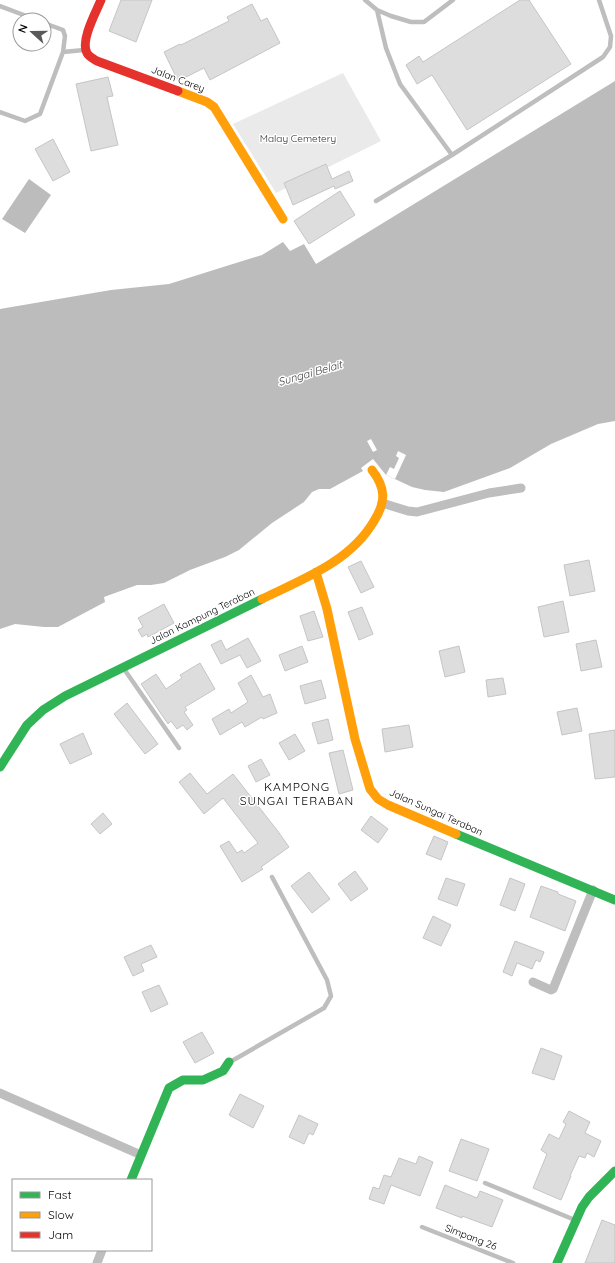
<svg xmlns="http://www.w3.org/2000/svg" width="615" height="1263" font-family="Quicksand,sans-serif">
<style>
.green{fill:#eaeaea}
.water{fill:#bcbcbc}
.pier{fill:#fff}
.building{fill:#ddd;stroke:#c5c5c5}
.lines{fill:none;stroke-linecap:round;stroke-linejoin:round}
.path{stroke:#b8b8b8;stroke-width:1.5;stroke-dasharray:1 2;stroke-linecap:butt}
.lane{stroke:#bebebe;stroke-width:4.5}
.street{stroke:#bebebe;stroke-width:9}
.fast{stroke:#30b455;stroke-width:9}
.slow{stroke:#ff9f0a;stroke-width:9}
.jam{stroke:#e5322d;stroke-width:9}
.labels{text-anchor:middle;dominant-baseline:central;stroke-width:3;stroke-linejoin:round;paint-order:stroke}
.street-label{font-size:10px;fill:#000;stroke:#fff}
.park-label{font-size:10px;fill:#303030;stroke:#fff}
.water-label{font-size:11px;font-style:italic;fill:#414141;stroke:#fff}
.quarter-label{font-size:12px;letter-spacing:1px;fill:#000;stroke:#fff}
</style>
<rect width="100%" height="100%" fill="#fff"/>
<path class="green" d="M343 73 381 141 276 193 233 124Z"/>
<path class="water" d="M615 81V421L598 424 551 444 510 468 444 492 425 490 412 487 397 480 386 475 373 459 361 468 363 471 330 489H319L312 492 304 502 272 523 239 550 225 557 190 570 164 583 151 585H137L104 597 105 602 58 627H44L15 624 0 629V309L111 290 169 284 262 255 283 242 290 251 304 244 316 264Z
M29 179 51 195 25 233 2 219Z"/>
<path class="pier" d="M371 439 377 450 373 452 367 441Z
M398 451 406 455 395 479 386 475 390 467 394 469 399 458 396 456Z"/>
<path class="building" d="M121 0H152L136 42 109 31Z
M520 0H529L571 64 467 130 432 75 417 84 406 65 419 56 423 62Z
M252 4 261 21 267 18 280 43 210 80 204 68 178 81 164 52 180 44 181 45 229 21 227 17Z
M108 77 113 96 107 97 118 145 91 151 76 84Z
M53 139 70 172 53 181 35 149Z
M326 164 332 179 349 171 353 181 335 189 334 186 293 205 284 183Z
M340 191 355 215 309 244 294 221Z
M589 560 595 591 570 596 564 565Z
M361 561 374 587 361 593 348 567Z
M563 601 569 632 544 637 538 607Z
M164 604 174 623 148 637 147 634 142 637 138 630 143 627 138 618Z
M362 607 373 634 359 640 348 612Z
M314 611 323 637 308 641 300 616Z
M248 638 261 661 247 668 240 655 221 664 211 645 221 640 226 650Z
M596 640 602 667 581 671 576 644Z
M302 646 308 662 285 671 279 655Z
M459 646 465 672 445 677 439 651Z
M200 663 215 689 185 707 187 710 184 712 193 725 187 730 183 725 177 729 171 721 168 724 141 684 156 674 166 689 182 678 180 675Z
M251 675 263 697 270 694 277 713 263 719 262 717 245 727 242 722 220 735 212 719 229 709 231 713 248 702 238 683Z
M503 678 506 694 488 697 486 680Z
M321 680 326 698 305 704 300 686Z
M127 703 158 744 145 754 114 714Z
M577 708 582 731 562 735 557 712Z
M328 719 333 740 318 744 312 723Z
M409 725 413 747 385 752 382 729Z
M615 730V777L595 779 589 734Z
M83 733 92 754 70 764 60 744Z
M295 734 305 751 289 760 279 743Z
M343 750 353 790 339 794 329 753Z
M261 759 270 775 256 782 248 766Z
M190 773 207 794 233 774 277 830 289 847 261 867 263 869 242 882 220 846 229 841 237 853 242 850 244 853 258 843 223 798 204 814 179 782Z
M103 813 112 824 100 834 91 824Z
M371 816 388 829 378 843 361 830Z
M434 836 448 842 441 860 426 854Z
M355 871 368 889 351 901 338 884Z
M309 872 330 899 312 913 291 886Z
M446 878 465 884 457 906 438 899Z
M510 878 525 884 515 911 500 905Z
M541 886 558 892V894L576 901 565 931 530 917Z
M433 916 451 925 441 946 423 938Z
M515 941 544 952 540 962 536 960 532 969 517 963 512 976 503 972Z
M151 945 157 957 141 964 144 971 133 976 124 957Z
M159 985 168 1004 151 1012 142 992Z
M202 1032 214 1053 195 1063 183 1042Z
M541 1048 562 1056 554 1080 532 1073Z
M240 1094 264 1106 253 1128 229 1115Z
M569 1111 590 1122 585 1133 601 1141 594 1157 587 1153 585 1158 579 1156 570 1176H571L561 1200 533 1188 547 1154 541 1150 549 1134 559 1139 566 1124 563 1122Z
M299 1115 318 1124 313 1135 309 1133 304 1144 289 1137Z
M461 1139 489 1149 477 1181 449 1171Z
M419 1156 433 1162 420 1196 391 1185 384 1204 369 1199 373 1187 379 1189 384 1175 391 1177 399 1158 416 1164Z
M445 1185 477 1198 480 1191 503 1200 492 1227 462 1216V1218L436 1208Z
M602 1220 615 1225V1263H585Z"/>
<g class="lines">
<path class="path" d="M373 452 376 459
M290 500V511"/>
<path class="lane" d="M365 0 377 10 391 16 411 22H424L453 0
M0 6 37 20
M377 10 386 48 400 84 452 155 603 57 610 47 611 36 599 0
M63 52 84 50
M0 112 25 121 40 114 63 52 65 36 63 30 44 23
M376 201 452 155
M124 669 179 748
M230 1062 324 1008 331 996 327 980 272 877
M485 1183 575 1220
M422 1227 513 1263"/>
<path class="street" d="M382 503 408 511 417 512 489 493 521 488
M533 982 551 990 553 989 593 890
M0 1093 141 1155
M97 1263 102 1250"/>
<path class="fast" d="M0 767 27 725 43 710 65 696 262 599
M456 834 615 900
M131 1180 169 1088 183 1080H203L223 1071 229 1062
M557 1263 582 1207 589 1197 615 1171"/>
<path class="slow" d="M178 91 207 102 214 107 283 219
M316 572 327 609 355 739 370 789 378 799 388 805 456 834
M262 599C303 579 350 562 374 521 386 502 386 488 372 470"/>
<path class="jam" d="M101 0C96 12 80 41 87 53 89 57 94 59 97 61L178 91"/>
</g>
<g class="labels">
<g class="street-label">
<text transform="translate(178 79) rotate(21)">Jalan Carey</text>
<text transform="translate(202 616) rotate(-26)">Jalan Kampung Teraban</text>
<text transform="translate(436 812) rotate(24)">Jalan Sungai Teraban</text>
<text transform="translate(471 1237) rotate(21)">Simpang 26</text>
</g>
<g class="park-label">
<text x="298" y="138">Malay Cemetery</text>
</g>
<g class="water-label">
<text transform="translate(310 373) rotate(-16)">Sungai Belait</text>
</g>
<g class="quarter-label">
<text x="297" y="786">KAMPONG<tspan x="297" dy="14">SUNGAI TERABAN</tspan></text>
</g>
</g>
<rect x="12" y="1179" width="140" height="72" fill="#ffffff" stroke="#999999"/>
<rect x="20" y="1192" width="20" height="6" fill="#30b455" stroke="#999999"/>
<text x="48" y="1199" font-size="12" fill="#000000">Fast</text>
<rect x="20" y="1212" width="20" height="6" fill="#ff9f0a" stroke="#999999"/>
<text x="48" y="1219" font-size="12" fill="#000000">Slow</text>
<rect x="20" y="1232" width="20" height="6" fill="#e5322d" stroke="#999999"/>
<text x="48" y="1239" font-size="12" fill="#000000">Jam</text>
<g transform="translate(32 32) rotate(291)"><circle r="19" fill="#ffffff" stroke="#999999"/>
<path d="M0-3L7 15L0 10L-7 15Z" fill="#595959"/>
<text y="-6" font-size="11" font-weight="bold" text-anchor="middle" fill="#000000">N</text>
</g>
</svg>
